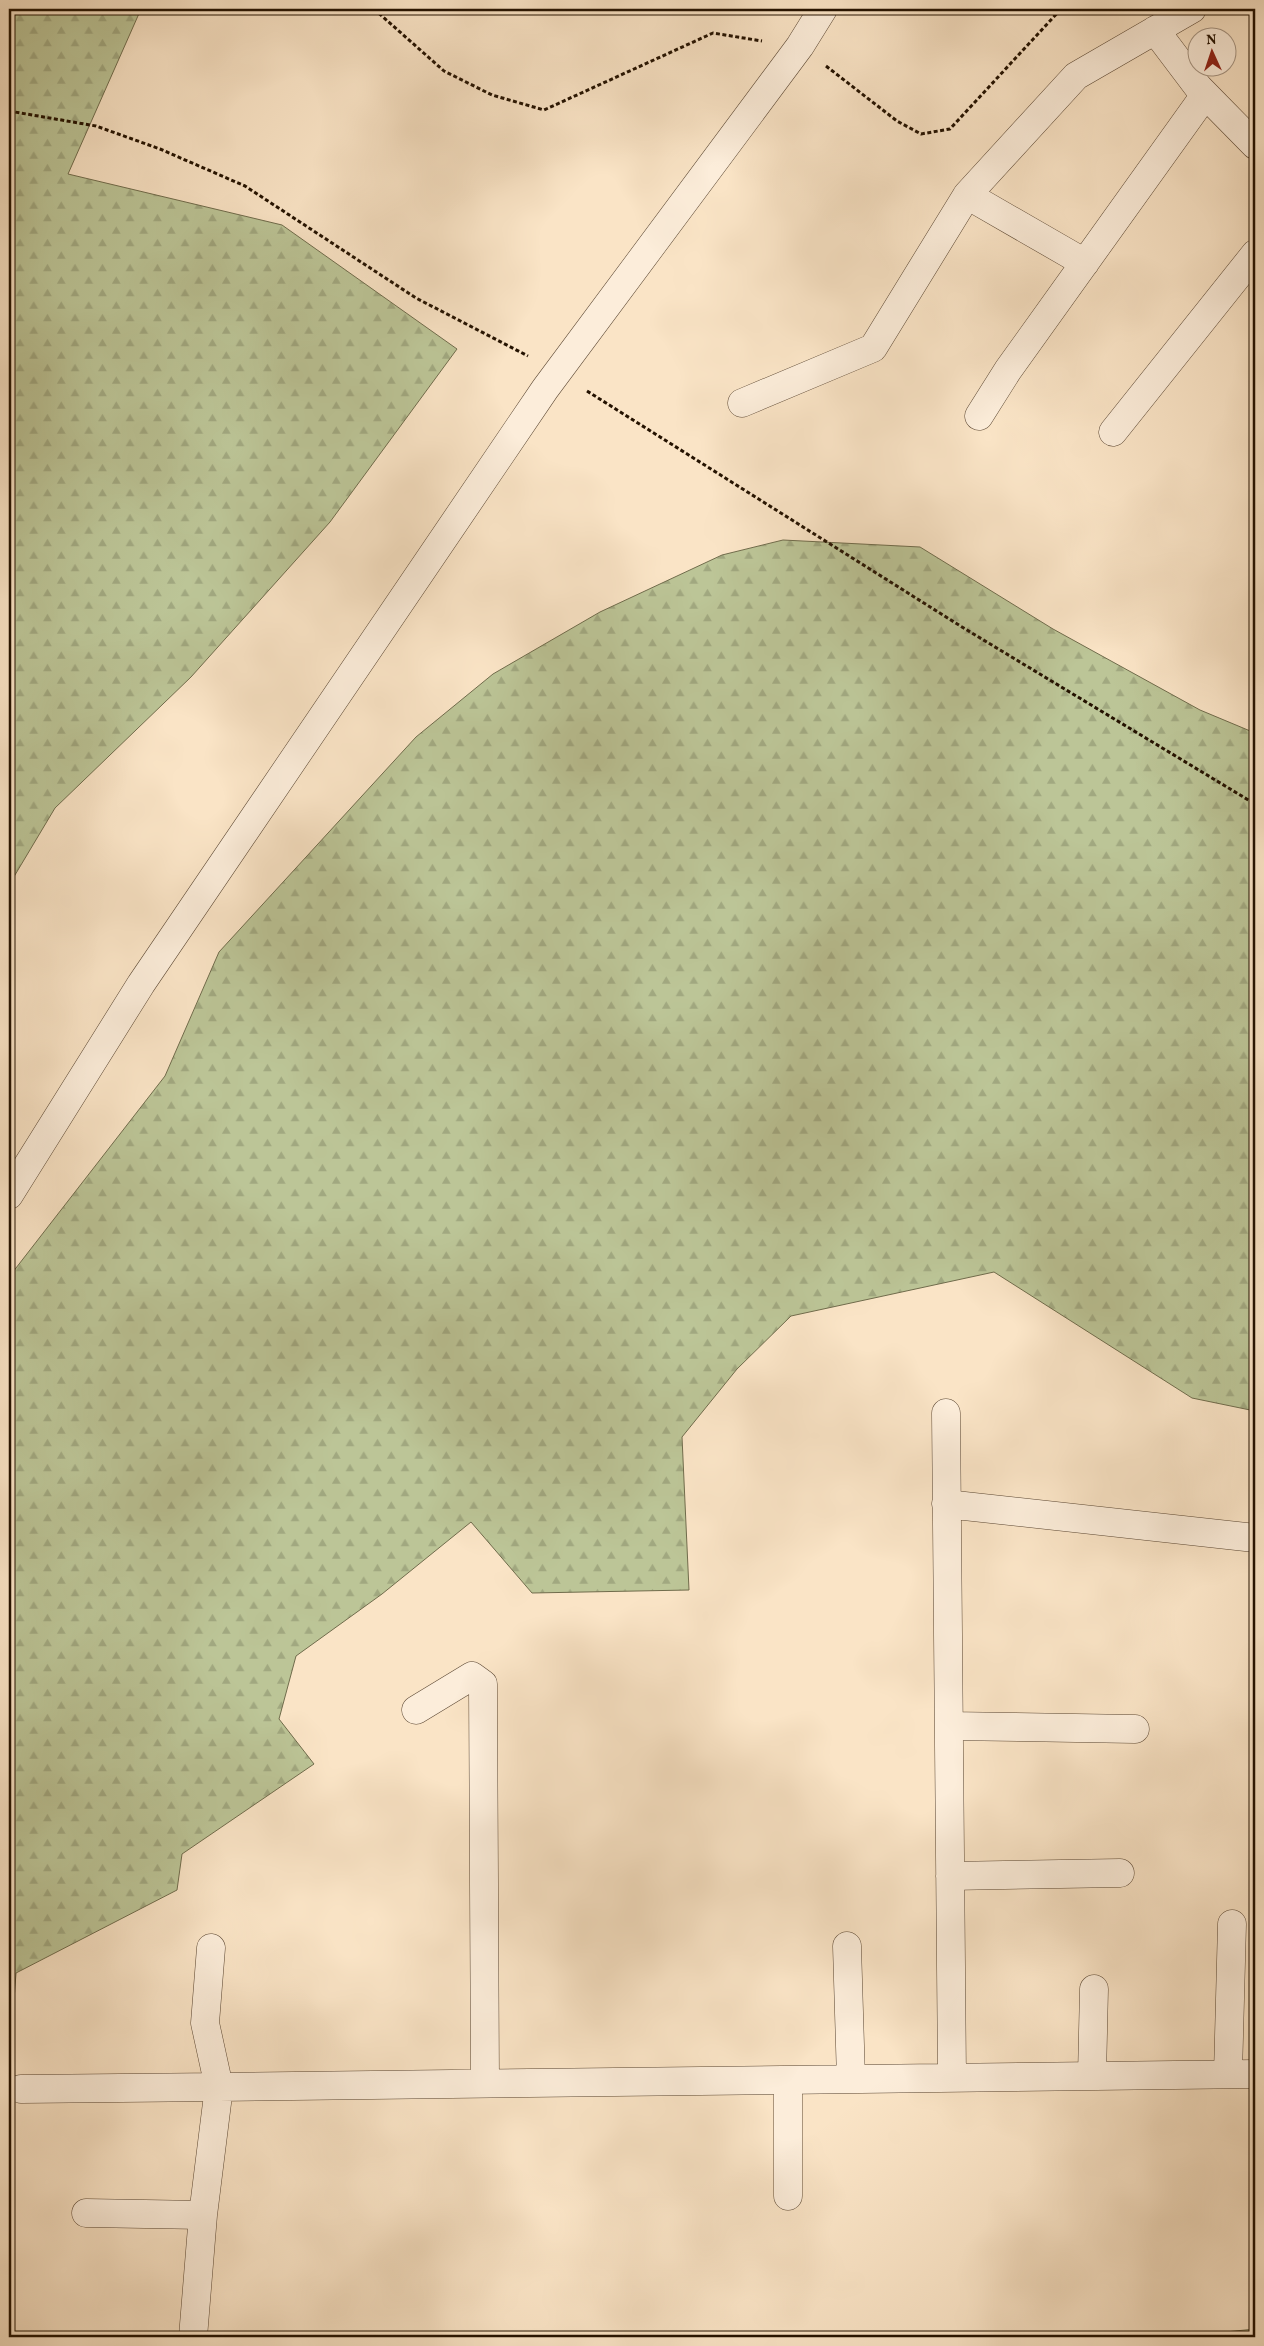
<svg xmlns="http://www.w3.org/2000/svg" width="1264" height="2346" font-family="Vollkorn,serif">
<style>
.forest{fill:url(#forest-firs);stroke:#706c4c}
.park{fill:url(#park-dots);stroke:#706c4c}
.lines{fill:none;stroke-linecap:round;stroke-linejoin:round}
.minor-casing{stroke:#5a4632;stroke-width:29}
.path{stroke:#241200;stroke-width:3;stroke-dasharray:4 2.5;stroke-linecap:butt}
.minor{stroke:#fcedda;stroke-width:28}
</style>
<defs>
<pattern id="forest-firs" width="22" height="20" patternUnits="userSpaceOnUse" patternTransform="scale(1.25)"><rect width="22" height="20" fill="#bcc597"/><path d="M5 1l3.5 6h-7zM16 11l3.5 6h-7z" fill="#a1a880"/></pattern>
<pattern id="park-dots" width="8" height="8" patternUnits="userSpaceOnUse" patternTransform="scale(1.25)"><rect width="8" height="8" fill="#bcc597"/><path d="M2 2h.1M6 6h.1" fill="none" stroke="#a1a880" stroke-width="1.8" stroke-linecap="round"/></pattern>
</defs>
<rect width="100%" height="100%" fill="#fae4c6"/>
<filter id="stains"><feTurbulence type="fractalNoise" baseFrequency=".004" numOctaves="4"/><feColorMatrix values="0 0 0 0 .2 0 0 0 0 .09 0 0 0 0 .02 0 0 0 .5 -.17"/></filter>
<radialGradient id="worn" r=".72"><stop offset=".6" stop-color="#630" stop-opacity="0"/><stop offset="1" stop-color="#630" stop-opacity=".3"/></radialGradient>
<path class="forest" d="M9 9H141L68 174 282 225 457 349 330 522 191 677 55 808 9 885Z
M783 540 920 547 1053 629 1200 710 1255 733V1411L1192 1398 994 1272 791 1316 737 1369 682 1437 689 1590 532 1593 471 1522 382 1594 296 1656 279 1719 314 1764 182 1854 177 1890 16 1973 9 2068V1277L165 1076 219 952 416 737 493 674 600 612 722 555Z"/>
<path class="park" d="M1255 2329V2337H1172H1176Z"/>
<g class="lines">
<defs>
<path id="minor" d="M1155 30 1198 87 1255 145
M967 195 1076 76 1192 9
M742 403 873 348 967 195 1085 263
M979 416 1008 370 1205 95
M1113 432 1255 254
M9 1195 141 984 545 389 800 46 823 9
M946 1413 952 2077
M946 1504 1255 1538
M416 1710 472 1676 483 1684 485 2083
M949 1726 1135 1729
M950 1876 1120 1873
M847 1946 851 2079
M1228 2074 1232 1924
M1092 2076 1094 1989
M788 2080V2196
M21 2089 219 2087 205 2023 211 1948
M86 2213 203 2215
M193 2337 203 2215 219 2087 1255 2074"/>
</defs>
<use href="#minor" class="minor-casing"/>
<path class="path" d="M374 9 444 71 492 95 544 110 713 33 762 41
M826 66 897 121 921 134 950 129 1061 9
M9 111 96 126 160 149 245 186 416 298 528 356
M587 391 962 627 1255 804"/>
<use href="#minor" class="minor"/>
</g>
<rect width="1264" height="2346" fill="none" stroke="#fae4c6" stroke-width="30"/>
<rect x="10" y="10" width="1244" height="2326" fill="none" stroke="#241200" stroke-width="2.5"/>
<rect x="15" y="15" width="1234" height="2316" fill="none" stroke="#241200"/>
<g transform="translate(1212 52) rotate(357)"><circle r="24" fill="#fcedda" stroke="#a69583"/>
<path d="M0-4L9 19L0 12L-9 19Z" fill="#8f2418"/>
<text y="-8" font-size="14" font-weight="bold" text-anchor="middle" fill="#241200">N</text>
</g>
<rect width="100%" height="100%" filter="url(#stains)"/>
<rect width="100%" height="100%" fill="url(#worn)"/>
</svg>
